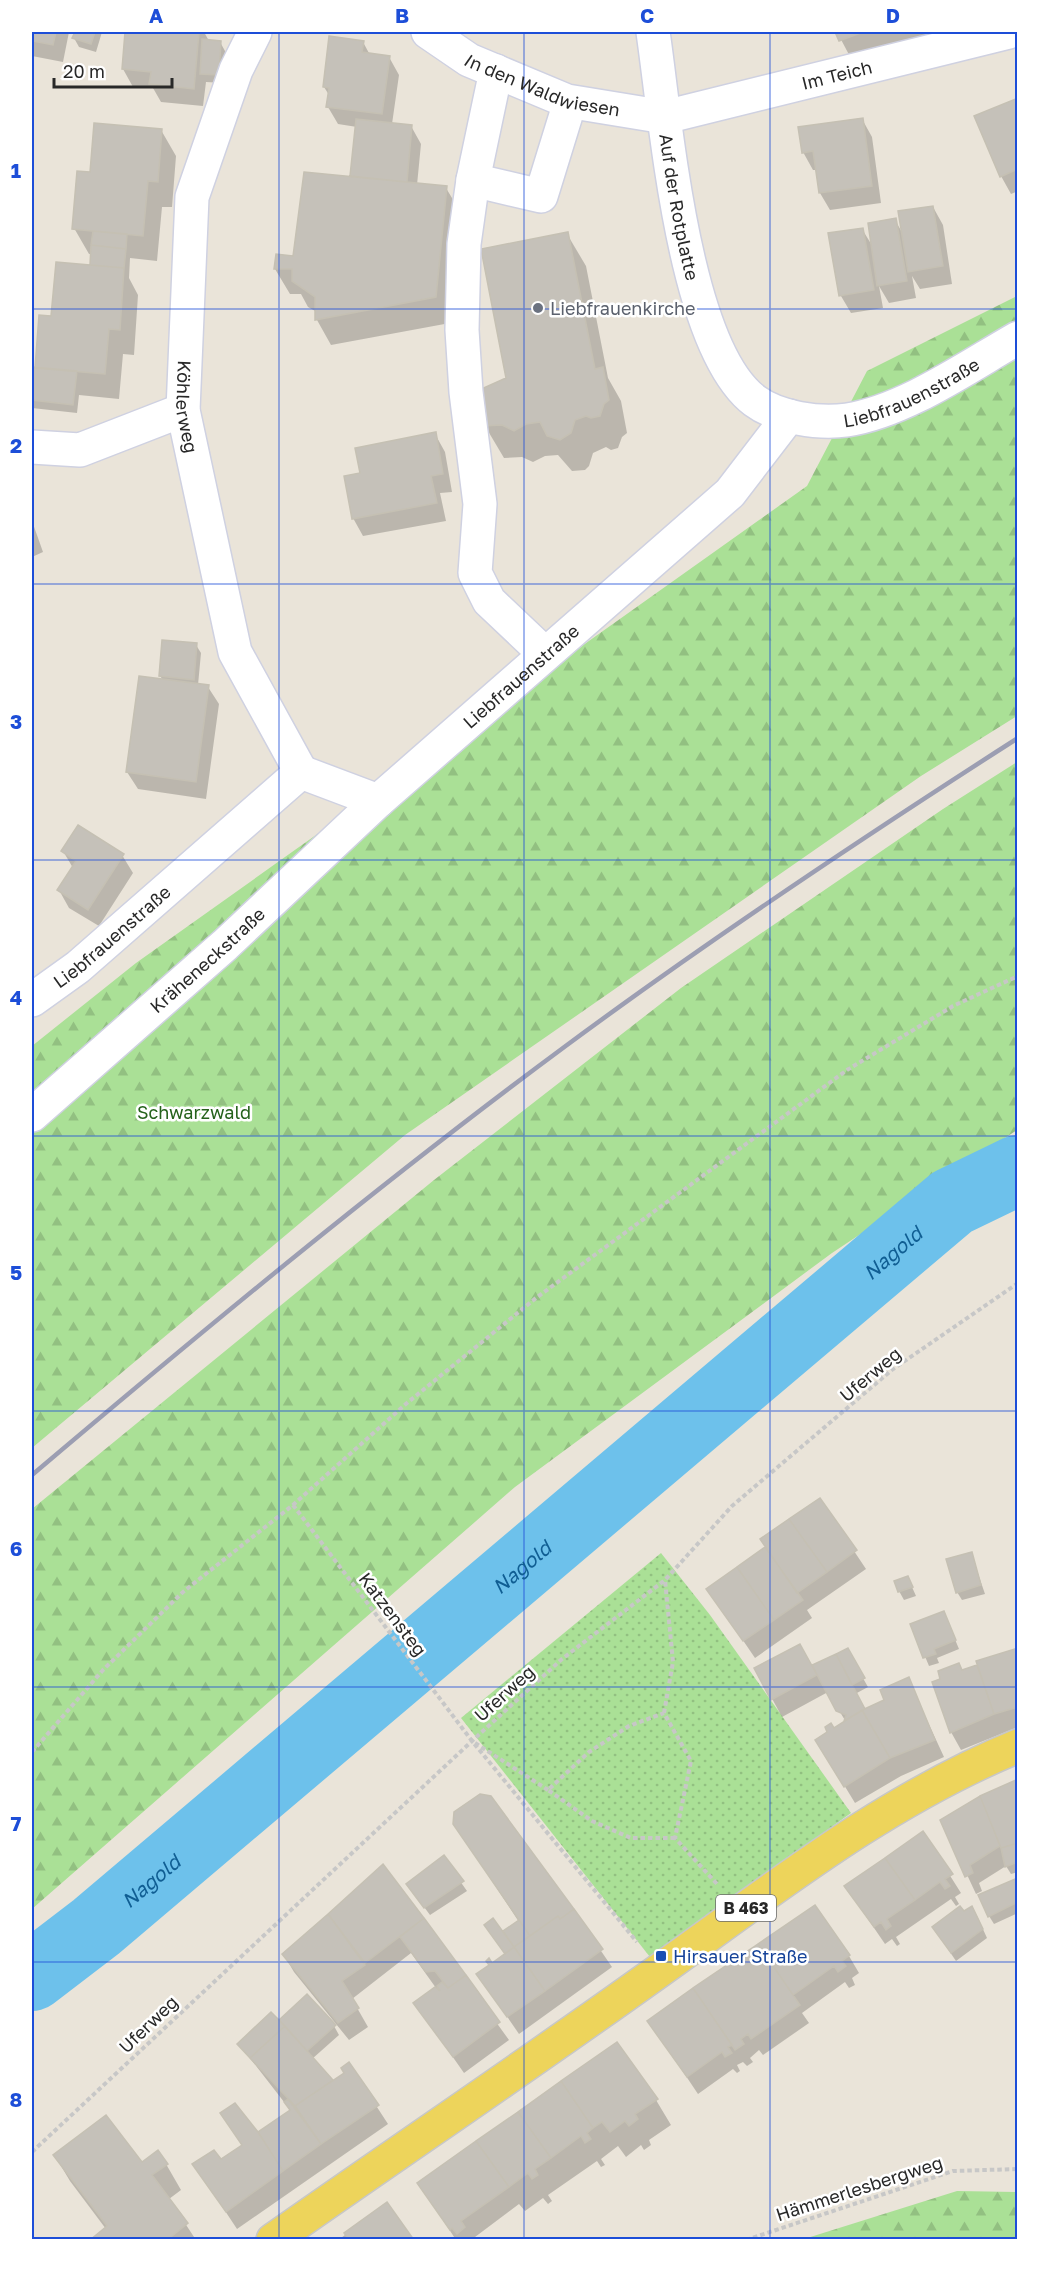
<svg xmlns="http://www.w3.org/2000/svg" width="1049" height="2271" font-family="'Golos Text',sans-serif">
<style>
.forest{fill:url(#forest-firs)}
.park{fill:url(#park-dots)}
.shadow{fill:#0003;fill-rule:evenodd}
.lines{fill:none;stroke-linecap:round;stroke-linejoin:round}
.river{stroke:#6dc1eb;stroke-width:70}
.building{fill:#c5c1b9;stroke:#c5c0b3;stroke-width:1.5}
.minor-casing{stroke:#cfd1e1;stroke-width:36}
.major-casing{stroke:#c7c7c7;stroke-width:36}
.path{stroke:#c7c7c7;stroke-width:4;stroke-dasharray:4.5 3;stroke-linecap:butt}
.minor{stroke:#fff;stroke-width:33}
.major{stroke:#edd45b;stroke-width:33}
.rail{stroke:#9c9eb2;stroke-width:4.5}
.grid{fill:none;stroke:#1d4ed8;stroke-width:1.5;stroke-opacity:0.55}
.worship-dot{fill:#6b7280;stroke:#fff;stroke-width:2}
.transit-dot{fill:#1a4fb4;stroke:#fff;stroke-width:2}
.labels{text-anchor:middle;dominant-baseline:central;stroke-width:5;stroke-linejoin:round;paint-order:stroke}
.shield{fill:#fff;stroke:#686868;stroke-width:1.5}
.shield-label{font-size:16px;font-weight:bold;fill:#282828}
.street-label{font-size:18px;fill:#282828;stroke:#fff}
.worship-label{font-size:18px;fill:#5b616d;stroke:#fff;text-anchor:start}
.park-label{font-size:18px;fill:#25621b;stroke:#fff}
.transit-label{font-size:18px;fill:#164399;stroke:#fff;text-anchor:start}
.water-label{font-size:20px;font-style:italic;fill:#105e93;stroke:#fff}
.neatline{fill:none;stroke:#1d4ed8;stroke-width:2}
.grid-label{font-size:20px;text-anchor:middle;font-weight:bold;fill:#1d4ed8}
</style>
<defs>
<pattern id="forest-firs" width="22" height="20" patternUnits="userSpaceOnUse" patternTransform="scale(1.5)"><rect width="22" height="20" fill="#aae096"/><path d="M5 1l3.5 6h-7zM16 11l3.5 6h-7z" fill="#92c081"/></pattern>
<pattern id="park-dots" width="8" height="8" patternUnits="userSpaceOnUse" patternTransform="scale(1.5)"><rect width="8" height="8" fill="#aae096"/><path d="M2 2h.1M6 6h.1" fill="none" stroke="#92c081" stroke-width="1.8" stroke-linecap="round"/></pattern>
</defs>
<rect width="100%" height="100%" fill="#eae4d9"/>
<path class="forest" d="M1017 296V716L921 776 405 1135 32 1448V1046L136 963 807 486 867 371Z
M1017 762V1130L832 1253 515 1487 32 1909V1509L434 1180 681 988 943 809Z
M957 2191 1017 2192V2239H804Z"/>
<path class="park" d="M661 1553 710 1615 851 1813 650 1957 461 1718Z"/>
<path class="shadow" d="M32 32H69L63 62 32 56Z
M76 32H102L96 52 79 47 74 38Z
M127 32H204L209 41 220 42 225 51 223 83 206 82 203 106 161 102 153 88 133 87 123 69Z
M837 32H940L943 40 855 66Z
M363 42 370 55 389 57 399 75 392 124 411 126 421 144 417 185 446 188 461 213 450 323 331 345 317 320V312L308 307 301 294H290L275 269 294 258 353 178 357 127 338 124 328 107 329 95 324 87Z
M1018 100V191L1011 194 1001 176Z
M862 119 872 137 881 203 830 210 820 193 817 170H813L803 152Z
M161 130 176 156 172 207H162L157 261 130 258 129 278 138 295 134 355 123 354 119 399 79 395 77 413 32 408V368H36L53 318 91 266 92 254H89L74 228 91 174Z
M933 207 943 225 952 284 920 289 912 276 916 298 889 303 879 286 883 308 851 313 841 296 862 229 873 247 895 220 903 234Z
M567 234 586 266 608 378 621 401 627 433 622 437 618 448 611 450 606 447 593 453 589 466 585 470 572 471 558 455 545 456 533 462 522 457 504 458 485 426 507 379Z
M435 434 445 452 452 492 440 493 446 521 363 536 353 518 361 474Z
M32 521 43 552 32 557Z
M196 645 201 653 198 685 208 687 219 704 206 799 138 789 127 772 163 680 160 676Z
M63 851 122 855 133 873 99 926 69 908 59 890 73 868Z
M820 1500 866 1569 807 1610 812 1618 755 1658 708 1589 767 1548Z
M971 1553 985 1594 962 1600 957 1592Z
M908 1578 916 1596 904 1600 899 1591Z
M944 1613 959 1649 937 1658 939 1663 929 1666 912 1625Z
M847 1650 868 1687 855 1694 865 1712 886 1701 908 1679 944 1757 901 1776 855 1803 827 1757 833 1730 846 1722 828 1692 782 1717 756 1669 812 1667Z
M1018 1650V1727L961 1750 951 1732 963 1671Z
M1018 1780V1872L1011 1874 1006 1866 979 1883 982 1891 976 1894 942 1821 981 1797Z
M454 1823 573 1910 612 1967 519 2034 478 1974 506 1955 503 1933 519 1922Z
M923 1833 961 1893 955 1897 959 1904 956 1906 951 1899 896 1937 900 1944 897 1946 892 1939 885 1944 846 1887Z
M443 1857 467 1891 430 1915 413 1892Z
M383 1866 509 2040 464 2073 415 2003 436 1988 411 1953 352 1999 368 2027 349 2040 294 1972 284 1955ZM434 1989H440L444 1995Z
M1014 1881 1018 1886V1913L994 1924 989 1916Z
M977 1916 987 1938 956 1961 939 1936Z
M849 1956 859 1973 852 1978 855 1985 849 1988 845 1982 802 2013 809 2023 763 2055 759 2050 750 2058 753 2062 747 2066 743 2062 737 2065 740 2071 737 2073 733 2069 698 2094 649 2021Z
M279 2022 334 2026 339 2035 312 2059 332 2082 346 2073 349 2064 388 2124 237 2229 194 2164 221 2162 243 2147 222 2113 258 2134 291 2111 239 2044Z
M656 2100 671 2125 649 2140 651 2145 644 2150 641 2145 626 2157 618 2146 601 2159 605 2165 601 2167 597 2161 548 2195 552 2201 548 2204 543 2198 525 2211 519 2204 471 2240H456L419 2183Z
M55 2156 166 2164 181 2190 169 2199 196 2240H92L106 2229 70 2181Z
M387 2205 412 2240H338Z"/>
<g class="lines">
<path class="river" id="s1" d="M32 1976 96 1927 952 1202 1018 1170"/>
</g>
<path class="building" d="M32 32H56L53 45 32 41Z
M75 32H95L91 44 72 38Z
M125 32H199L194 89 149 84 151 72 122 69Z
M835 32H863L839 41Z
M329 36 364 41 362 52 390 56 382 114 326 107 329 88 323 87Z
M202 39 221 41 219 75 200 74Z
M1018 98V169L1000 177 974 116Z
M863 118 872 186 819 193 813 151 802 153 798 127Z
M356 119 412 125 407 182 350 176Z
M94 123 162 129 158 182 148 181 143 236 72 229 77 171 90 172Z
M304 172 447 186 436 297 315 320V297L292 281V269H274L276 254 293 256Z
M933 206 943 266 908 272 898 211Z
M896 218 907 281 877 286 868 223Z
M863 228 874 290 839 296 828 233Z
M93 231 127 234 126 249 91 245Z
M568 232 595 369 603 367 609 400 604 404 600 416 591 418 586 416 575 420 571 433 560 440 547 436 540 422 526 424 514 431 502 425 483 426 477 391 506 378 481 249Z
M91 245 126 249 124 268 90 265Z
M56 262 124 268 120 330 109 329 105 374 35 368 39 315 51 316Z
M32 367 77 371 73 405 32 400Z
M436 432 443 474 431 476 437 503 352 519 344 476 360 473 355 448Z
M162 640 197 643 194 680 159 676Z
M139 676 209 685 196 782 126 772Z
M78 825 124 854 88 910 57 890 76 861 61 851Z
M820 1498 857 1550 827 1572 789 1519Z
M789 1519 827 1572 797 1593 760 1539Z
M765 1547 803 1600 774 1620 737 1567Z
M972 1552 981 1585 956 1593 946 1559Z
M737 1567 774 1620 743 1641 706 1589Z
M908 1576 913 1587 898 1592 894 1581Z
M944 1611 956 1640 934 1649 936 1654 923 1658 910 1624Z
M800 1644 817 1675 771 1700 754 1668Z
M848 1648 865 1678 852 1685 836 1654Z
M1018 1648V1707L994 1714 976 1661Z
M836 1654 865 1709 844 1721 846 1715 836 1711 812 1665Z
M959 1663 962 1670 977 1665 994 1714 950 1733 932 1682 940 1679 938 1671Z
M909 1677 935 1740 890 1758 862 1710 884 1700 880 1690Z
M862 1710 890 1758 844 1787 815 1740 827 1732 825 1727 831 1723 834 1728Z
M1018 1779V1843L1001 1848 980 1796Z
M480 1794 491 1796 574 1909 560 1919 558 1916 530 1936 453 1824 454 1812Z
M980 1796 1000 1846 970 1865 973 1873 965 1877 940 1820Z
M923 1831 953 1874 945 1879 950 1886 945 1889 940 1882 915 1900 885 1858Z
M1018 1843V1862L1005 1867 1001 1848Z
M444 1855 464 1881 424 1908 406 1884Z
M885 1858 915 1900 887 1919 891 1926 886 1930 881 1922 874 1927 844 1886Z
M383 1864 424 1918 365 1963 328 1914Z
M1015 1879 1018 1902 988 1917 978 1895Z
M815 1905 850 1955 842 1961 846 1966 838 1972 834 1966 793 1995 758 1944Z
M960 1906 964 1911 972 1906 983 1929 951 1953 932 1927Z
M574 1909 603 1949 545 1991 514 1947 558 1916 560 1919Z
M328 1914 365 1965 342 1981 359 2008 338 2023 282 1954Z
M424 1918 466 1975 448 1988 435 1971 426 1972 400 1937Z
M493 1918 514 1947 505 1954 484 1925Z
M519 1920 530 1936 514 1947 503 1931Z
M758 1944 800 2005 751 2039 748 2034 741 2039 744 2044 735 2050 693 1988Z
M514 1947 545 1991 507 2017 476 1974 489 1965 486 1961 489 1958 492 1963Z
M466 1975 500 2022 453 2057 413 2003 435 1987 440 1991 437 1986 442 1982 448 1988Z
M693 1988 732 2045 728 2047 732 2053 725 2057 722 2052 687 2077 647 2021Z
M307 1994 336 2025 307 2051 279 2020Z
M271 2012 285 2026 250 2058 237 2044Z
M285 2026 333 2080 295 2106 250 2058Z
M617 2042 658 2099 635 2114 638 2119 629 2126 625 2121 610 2132 602 2122 593 2128 561 2081Z
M349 2062 379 2105 321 2144 295 2106 344 2073 341 2068Z
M561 2081 593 2128 587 2133 591 2139 585 2143 581 2136 551 2158 518 2112Z
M288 2099 321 2144 283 2171 258 2132 290 2110 284 2102Z
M235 2103 258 2132 283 2171 226 2212 192 2164 214 2150 221 2159 242 2145 220 2113Z
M518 2112 551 2158 535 2169 538 2175 532 2179 528 2173 509 2187 476 2141Z
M106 2115 142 2162 158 2150 168 2164 152 2175 188 2223 167 2240H90L107 2226 53 2155Z
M476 2141 509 2187 461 2221 465 2227 457 2234 452 2228 450 2230 417 2183Z
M387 2202 414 2240H349L344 2233Z"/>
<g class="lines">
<defs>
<g id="minor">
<path id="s2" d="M255 32 236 70 192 197 183 410 235 652 301 772"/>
<path id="s3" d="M428 32 469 60 567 101 665 117 1009 32"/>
<path id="s4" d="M653 32C666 120 683 347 755 401 778 418 819 424 847 420 905 411 967 367 1018 338"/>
<path d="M496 71 473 180 464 244 462 330 466 392 480 504 475 573 489 601 545 654"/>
<path d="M473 180 541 196 570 102"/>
<path d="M32 447 80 450 183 410"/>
<path d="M301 772 378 801"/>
<path id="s5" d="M32 1000 78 967 301 772"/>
<path id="s6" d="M32 1115 225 945 378 801 730 493 789 416"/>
</g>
<path id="major" d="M273 2240C397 2153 523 2068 646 1980 766 1895 881 1802 1018 1746"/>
</defs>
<use href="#minor" class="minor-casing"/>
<use href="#major" class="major-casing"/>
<path class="path" d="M293 1505 472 1741 637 1942
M664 1713 673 1662 665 1580
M475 1743 548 1790
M32 1752 103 1670 183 1592 293 1505 407 1403 536 1298 847 1070 953 1006 1018 976
M675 1838H631L592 1821 548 1790 589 1752 629 1726 664 1713 691 1761 675 1838 717 1884
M32 2152 472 1741 562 1659 665 1580 732 1506 893 1369 1018 1283
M746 2240 953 2171 1018 2169"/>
<use href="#minor" class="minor"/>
<use href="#major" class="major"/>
<path class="rail" d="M32 1475C207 1327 383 1181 567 1045 713 937 865 836 1018 738"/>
</g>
<path class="grid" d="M279 32V2240M524 32V2240M770 32V2240M32 309H1018M32 584H1018M32 860H1018M32 1136H1018M32 1411H1018M32 1687H1018M32 1962H1018"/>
<circle class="worship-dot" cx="538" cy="308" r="6"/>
<rect class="transit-dot" x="655" y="1950" width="12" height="12" rx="3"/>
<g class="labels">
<rect class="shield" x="716" y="1895" width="60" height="26" rx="4.5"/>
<g class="shield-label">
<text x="746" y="1908">B 463</text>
</g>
<g class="street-label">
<text stroke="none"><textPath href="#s3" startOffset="432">Im Teich</textPath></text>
<text stroke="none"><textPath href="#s3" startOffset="128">In den Waldwiesen</textPath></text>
<text stroke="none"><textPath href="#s4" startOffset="177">Auf der Rotplatte</textPath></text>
<text stroke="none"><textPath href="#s4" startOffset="555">Liebfrauenstraße</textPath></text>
<text stroke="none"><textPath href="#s2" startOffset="387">Köhlerweg</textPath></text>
<text stroke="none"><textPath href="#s6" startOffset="657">Liebfrauenstraße</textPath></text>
<text stroke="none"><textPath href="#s5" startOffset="102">Liebfrauenstraße</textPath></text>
<text stroke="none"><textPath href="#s6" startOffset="234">Kräheneckstraße</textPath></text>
<text transform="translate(870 1374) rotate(-40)">Uferweg</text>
<text transform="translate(393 1614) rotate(53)">Katzensteg</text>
<text transform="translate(504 1693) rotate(-42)">Uferweg</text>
<text transform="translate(148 2024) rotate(-44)">Uferweg</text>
<text transform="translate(859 2188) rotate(-18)">Hämmerlesbergweg</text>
</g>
<g class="worship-label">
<text x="550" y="308">Liebfrauenkirche</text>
</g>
<g class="park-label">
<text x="194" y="1112">Schwarzwald</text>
</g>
<g class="transit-label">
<text x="673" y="1956">Hirsauer Straße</text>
</g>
<g class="water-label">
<text stroke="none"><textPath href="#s1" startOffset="1124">Nagold</textPath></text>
<text stroke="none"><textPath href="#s1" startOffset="638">Nagold</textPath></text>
<text stroke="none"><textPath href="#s1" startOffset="152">Nagold</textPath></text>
</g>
</g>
<rect width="1049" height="2271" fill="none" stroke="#ffffff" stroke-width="66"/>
<path d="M54 78v9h118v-9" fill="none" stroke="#282828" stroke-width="3"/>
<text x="63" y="78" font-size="18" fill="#282828" stroke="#ffffff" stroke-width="4.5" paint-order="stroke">20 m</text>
<rect x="33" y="33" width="983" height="2205" class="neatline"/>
<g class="grid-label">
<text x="156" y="23">A</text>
<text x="402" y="23">B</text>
<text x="647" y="23">C</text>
<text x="893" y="23">D</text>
<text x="16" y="178">1</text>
<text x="16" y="453">2</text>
<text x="16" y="729">3</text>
<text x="16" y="1005">4</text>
<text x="16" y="1280">5</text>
<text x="16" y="1556">6</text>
<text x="16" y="1831">7</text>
<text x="16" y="2107">8</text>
</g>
</svg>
